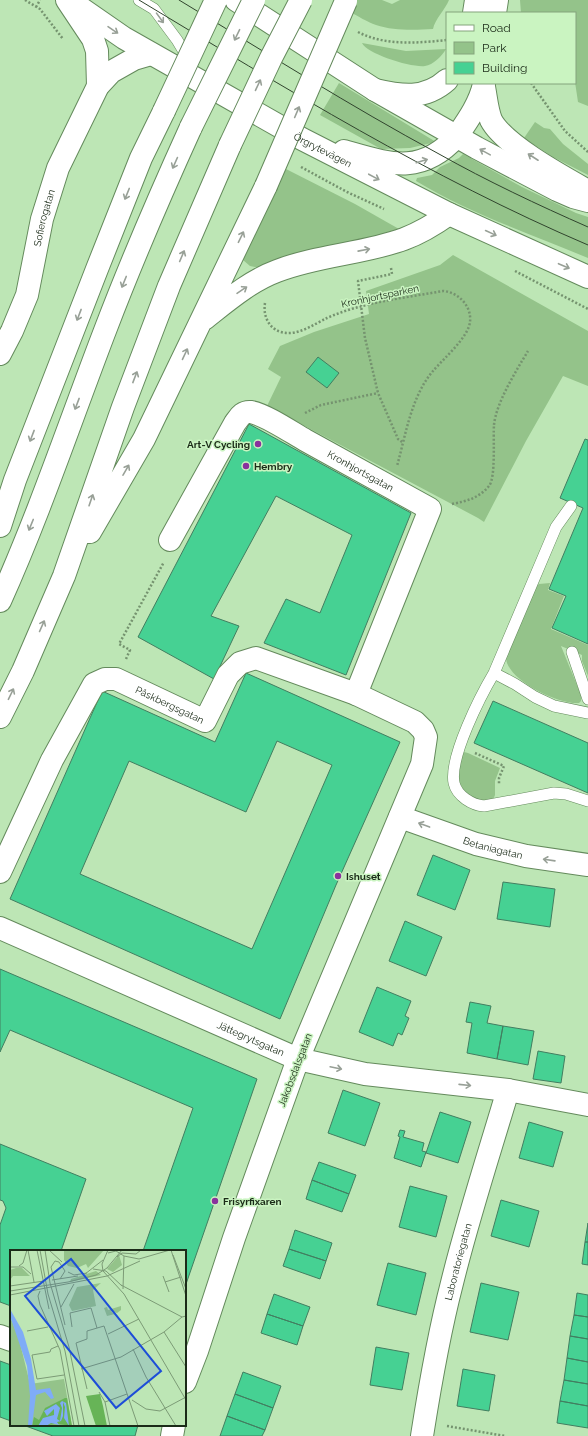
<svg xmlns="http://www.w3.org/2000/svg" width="588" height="1436" font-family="Raleway,sans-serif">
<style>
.green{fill:#94c38a}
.building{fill:#46d193;stroke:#427e60;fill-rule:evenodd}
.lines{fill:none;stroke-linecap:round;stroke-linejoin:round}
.service-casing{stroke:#648a5c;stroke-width:12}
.minor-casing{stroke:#648a5c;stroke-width:24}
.secondary-casing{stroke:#648a5c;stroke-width:24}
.motorway-casing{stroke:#648a5c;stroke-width:24}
.path{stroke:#75936f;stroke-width:2.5;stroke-dasharray:2 2;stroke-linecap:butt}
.service{stroke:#fff;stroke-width:11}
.minor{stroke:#fff;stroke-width:22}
.secondary{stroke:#fff;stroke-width:22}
.motorway{stroke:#fff;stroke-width:22}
.tram{stroke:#30442d;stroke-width:1}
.motorway-bridge-casing{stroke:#648a5c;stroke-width:24;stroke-linecap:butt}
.motorway-bridge{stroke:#fff;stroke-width:22}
.oneway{stroke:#98a097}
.poi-dot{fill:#8a319d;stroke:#caf4c1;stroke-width:1.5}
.labels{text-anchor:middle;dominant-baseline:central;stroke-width:3;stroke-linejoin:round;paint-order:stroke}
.street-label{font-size:10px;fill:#1b2b18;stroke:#caf4c1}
.poi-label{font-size:10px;font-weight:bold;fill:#1b2b18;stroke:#caf4c1;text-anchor:start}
.inset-road{fill:none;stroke:#7c9b76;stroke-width:1}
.view{fill:#1d4ed8;fill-opacity:0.15;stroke:#1d4ed8;stroke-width:2}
.inset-edge{fill:none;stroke:#1b2b18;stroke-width:2}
</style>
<rect width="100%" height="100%" fill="#bde6b5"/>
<path class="green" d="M357 0H382L392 4 400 0H449C445 10 435 19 433 29 415 30 394 31 376 25 367 22 358 16 350 12Z
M520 0H588V106L578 102 575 82V13H521Z
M362 43 406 51 446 49C442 56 433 65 425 66 412 68 367 54 362 43Z
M339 83 436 142 410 148 381 149 320 115Z
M535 122 544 128 550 129 563 144 588 164V175L553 157 524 138Z
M463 154 522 187 576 213 588 217V258C532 235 467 212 416 181L417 178 432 175 440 167 459 158Z
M286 169 355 204 399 229 372 240 260 268 250 266 243 260Z
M453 255 588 331V386L563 376 526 441 484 522 478 518 267 406 281 377 268 369 280 346 314 332 369 314 366 291 440 265Z
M550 583 548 590 564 596 551 629 588 645V676L582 661V655L561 646 581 695V701L579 703C559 705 504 679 506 656L536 586 539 584Z
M464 752 468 753 500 768 495 781V795L493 800 478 801 465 794 459 781 458 775 462 753Z"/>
<path class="building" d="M318 357 339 373 327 388 306 372Z
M249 424 411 513 346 675 264 643 286 599 320 613 352 535 276 496 211 616 239 626 214 679 138 637Z
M585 439 588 440V644L552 628 566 596 549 589 583 508 560 498Z
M246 673 400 742 336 885 280 1019 10 899 102 691 215 742ZM277 741 332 765 252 949 80 874 129 761 246 812Z
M493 701 588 743V793L474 743Z
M433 855 470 870 455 910 417 895Z
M503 882 555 889 550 927 497 919Z
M405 921 442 937 426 976 389 961Z
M0 969 257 1079 185 1287V1251H143L193 1108 10 1030 0 1052Z
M377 987 411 1001 405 1016 409 1018 402 1035 398 1033 393 1046 359 1032Z
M470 1002 491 1006 487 1023 503 1026 497 1059 467 1053 472 1023 466 1022Z
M503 1026 534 1031 528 1065 497 1059Z
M538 1051 565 1056 561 1083 533 1079Z
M343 1090 380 1103 365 1146 328 1133Z
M440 1112 471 1122 458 1163 426 1153Z
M529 1122 563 1132 553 1167 519 1158Z
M400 1130 405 1131 403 1137 424 1143 422 1151 426 1152 421 1167 394 1158 400 1137 398 1136Z
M0 1144 86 1179 61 1251H11V1306L0 1302V1225L6 1208 3 1201 0 1200Z
M319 1162 356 1175 349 1194 312 1180Z
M312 1180 349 1194 342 1212 306 1199Z
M410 1186 447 1196 436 1237 399 1227Z
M501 1200 539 1211 529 1247 491 1236Z
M588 1223V1242H585Z
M295 1230 332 1243 326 1261 289 1249Z
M585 1242H588V1265L582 1264Z
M289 1249 326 1261 320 1279 283 1266Z
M388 1263 426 1273 416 1315 377 1305Z
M481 1283 519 1292 508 1340 470 1332Z
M577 1293 588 1295V1317L574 1315Z
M274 1294 310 1307 303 1326 267 1314Z
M267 1314 303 1326 297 1345 261 1333Z
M574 1315 588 1317V1339L570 1336Z
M570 1336 588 1339V1362L567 1358Z
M376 1347 409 1353 402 1390 370 1385Z
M567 1358 588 1362V1384L564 1380Z
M0 1361 11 1365V1421L0 1417Z
M463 1369 495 1375 489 1411 457 1406Z
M243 1372 281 1386 273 1408 235 1394Z
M564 1380 588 1384V1406L560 1401Z
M235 1394 273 1408 265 1430 227 1416Z
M560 1401 588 1406V1428L557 1423Z
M227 1416 265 1430 262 1436H220Z
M23 1425H138L135 1436H53Z"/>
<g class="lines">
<defs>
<path id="service" d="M139 0 154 9 177 40 189 60
M571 506 556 527 494 673C481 695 449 757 454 783 457 796 472 805 484 806L554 793 566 794 588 801
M572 652 588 699
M494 673 515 684 535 697 554 706 588 713"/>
<g id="minor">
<path d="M67 0 93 39 97 51 98 86"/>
<path id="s1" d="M0 354 12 331 27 295 42 219 58 168 98 86 111 72 134 59 151 54"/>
<path id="s2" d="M170 540 235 423C239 418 242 411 251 412 266 415 291 432 305 440 347 463 389 486 430 509L356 694"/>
<path id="s3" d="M400 817 476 844 526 856 588 865"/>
<path id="s4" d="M0 872 52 760 94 684 105 679H116L205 721 228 675 240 663 256 658 356 694 415 722 423 730 426 737 422 764 298 1059 234 1238 197 1351 185 1382"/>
<path id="s5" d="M0 928 298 1059 365 1074 508 1090 588 1105"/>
<path d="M0 1336 11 1340"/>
<path d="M172 1436 174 1425"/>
<path id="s6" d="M422 1436C430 1385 439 1333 452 1283 468 1218 489 1154 508 1090"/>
</g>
<g id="secondary">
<path id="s7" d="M69 0 124 38 302 139 449 214 588 277"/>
<path d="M236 0 375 90 477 148 557 190 573 197 588 201"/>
<path d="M344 151C390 164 421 176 457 136"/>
</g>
<path id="motorway" d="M474 13 476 0
M495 13 497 0
M484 87C486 97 487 110 491 120 504 145 563 177 588 191
M375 90C401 96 425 100 447 80
M457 136C468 120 480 103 484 84
M204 319C227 301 250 281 277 271 318 255 363 254 404 239 420 233 435 224 449 214
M0 526 15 480 97 269 141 158 164 111
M90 532 144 439 266 186
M0 601C40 512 71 419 106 328 132 260 161 193 191 127
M0 717 23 671 64 576 123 407 169 286 230 145"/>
</defs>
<use href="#service" class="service-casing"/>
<use href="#minor" class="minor-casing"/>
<use href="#secondary" class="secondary-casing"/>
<use href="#motorway" class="motorway-casing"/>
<path class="path" d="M25 0 40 9 63 39
M36 7 40 0
M358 32C385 46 418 43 447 40
M531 83 565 131 588 152
M301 167 347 192 384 209
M391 268 392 274 358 281 365 338 378 393 398 439 402 442
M515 271 588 309
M265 303C263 315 268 328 281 332 297 337 314 324 327 318 363 302 404 298 443 291 458 292 472 306 470 322 468 338 443 359 433 371 411 397 406 434 397 466
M305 413 321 405 378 393
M452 504C467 501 479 498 489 486 496 478 493 437 494 425 496 403 516 371 528 351
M126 659 130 650 119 644 164 562
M475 753 504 766 499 778V785
M447 1426 505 1436"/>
<use href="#service" class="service"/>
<use href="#minor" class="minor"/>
<use href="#secondary" class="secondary"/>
<use href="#motorway" class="motorway"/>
<path class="tram" d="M139 0C285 88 431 178 588 245
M179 0C265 52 350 106 439 154 487 181 538 205 588 227"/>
<defs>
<path id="motorway-bridge" d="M164 111 216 0
M191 127 254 0
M230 145 271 58 301 0
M266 186 346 1"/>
</defs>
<use href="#motorway-bridge" class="motorway-bridge-casing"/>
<use href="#motorway-bridge" class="motorway-bridge"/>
</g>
<defs><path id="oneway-shaft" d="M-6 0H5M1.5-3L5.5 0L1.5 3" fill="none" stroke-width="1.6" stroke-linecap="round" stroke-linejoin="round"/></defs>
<g class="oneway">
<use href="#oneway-shaft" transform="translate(160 18) rotate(54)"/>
<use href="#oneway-shaft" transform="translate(113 30) rotate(34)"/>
<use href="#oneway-shaft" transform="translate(237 35) rotate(116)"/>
<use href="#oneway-shaft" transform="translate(258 85) rotate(-65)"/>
<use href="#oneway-shaft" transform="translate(297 112) rotate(-67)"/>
<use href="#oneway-shaft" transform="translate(485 152) rotate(-151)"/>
<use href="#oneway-shaft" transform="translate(533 157) rotate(-147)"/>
<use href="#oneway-shaft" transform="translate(422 161) rotate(-17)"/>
<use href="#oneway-shaft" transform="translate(175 163) rotate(114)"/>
<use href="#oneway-shaft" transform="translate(374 177) rotate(28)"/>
<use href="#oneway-shaft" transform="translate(127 194) rotate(112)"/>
<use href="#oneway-shaft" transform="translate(491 233) rotate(25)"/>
<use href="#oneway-shaft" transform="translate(241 237) rotate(-64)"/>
<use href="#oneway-shaft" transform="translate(364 250) rotate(-11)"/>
<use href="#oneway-shaft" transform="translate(182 256) rotate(-67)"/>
<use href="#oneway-shaft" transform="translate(564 266) rotate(23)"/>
<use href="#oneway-shaft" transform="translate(124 282) rotate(112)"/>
<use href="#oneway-shaft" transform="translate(242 290) rotate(-34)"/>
<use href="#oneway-shaft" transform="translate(79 315) rotate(111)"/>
<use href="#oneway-shaft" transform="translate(185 354) rotate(-65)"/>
<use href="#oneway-shaft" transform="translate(135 377) rotate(-69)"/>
<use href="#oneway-shaft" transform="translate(77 404) rotate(111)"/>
<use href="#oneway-shaft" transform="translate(32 436) rotate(111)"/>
<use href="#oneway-shaft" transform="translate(126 470) rotate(-60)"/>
<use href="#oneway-shaft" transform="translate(91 500) rotate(-71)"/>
<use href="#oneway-shaft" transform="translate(31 525) rotate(112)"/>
<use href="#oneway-shaft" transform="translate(42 626) rotate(-66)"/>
<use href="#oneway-shaft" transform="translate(11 694) rotate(-64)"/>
<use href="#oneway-shaft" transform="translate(424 825) rotate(-160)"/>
<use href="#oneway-shaft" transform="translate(549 860) rotate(-172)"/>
<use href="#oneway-shaft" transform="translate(336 1068) rotate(12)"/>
<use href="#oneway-shaft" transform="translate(465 1085) rotate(6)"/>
</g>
<g class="poi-dot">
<circle cx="258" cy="444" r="4"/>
<circle cx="246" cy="466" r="4"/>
<circle cx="338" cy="876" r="4"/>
<circle cx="215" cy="1201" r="4"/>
</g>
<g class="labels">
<g class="street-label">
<text stroke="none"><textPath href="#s7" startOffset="295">Örgrytevägen</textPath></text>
<text stroke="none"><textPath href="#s1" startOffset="144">Sofierogatan</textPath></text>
<text transform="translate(380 296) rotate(-12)">Kronhjortsparken</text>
<text stroke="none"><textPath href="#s2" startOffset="279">Kronhjortsgatan</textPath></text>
<text stroke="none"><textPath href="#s4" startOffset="293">Påskbergsgatan</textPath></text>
<text stroke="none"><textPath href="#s3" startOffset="98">Betaniagatan</textPath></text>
<text stroke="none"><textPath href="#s5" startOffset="274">Jättegrytsgatan</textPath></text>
<text transform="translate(295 1070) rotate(-69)">Jakobsdalsgatan</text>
<text stroke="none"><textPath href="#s6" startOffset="178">Laboratoriegatan</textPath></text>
</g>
<g class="poi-label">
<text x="250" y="444" text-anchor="end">Art-V Cycling</text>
<text x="254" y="466">Hembry</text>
<text x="346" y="876">Ishuset</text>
<text x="223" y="1201">Frisyrfixaren</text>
</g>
</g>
<g transform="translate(10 1250)">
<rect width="176" height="176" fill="#bde6b5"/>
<path d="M54 0H94L78 18 76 14 67 18 58 16 54 10ZM109 5 112 15 103 22 97 19ZM6 18H12L20 26H3L0 30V20ZM86 21 91 25 60 32 61 29ZM91 33 83 40 86 56 62 61 59 55 67 37ZM97 57 98 60 111 56V60L107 63 100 61 105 64 97 66 94 58ZM0 66 9 89 20 134 54 129 62 176H0Z" fill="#94c38a"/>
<path d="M90 144 93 156 97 176H86L76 146ZM55 148H57L62 176 48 174 22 176 24 167 29 170 35 158Z" fill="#67b457"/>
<path d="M0 59 13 82 21 109 26 140 40 138 44 148 41 149 35 142 26 145 22 176H18L20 146 17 116 0 66ZM52 151 56 153 59 176 54 168 55 157 53 152V166L51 171 47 172 49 175 41 173 36 176H28L33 168 44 165V159L37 166 34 161 46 154 50 158 47 169 50 171 52 158 50 153Z" fill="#7facf7"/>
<path class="inset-road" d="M18 0 24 32M27 0 39 59M30 0 38 44 55 101 69 176M35 0 40 33 59 97 75 176M39 0 52 12M98 0 92 14 93 21 114 44 176 150M161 0 176 46M98 3 106 1 114 6 113 39M163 5 176 39M114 6 129 9 160 0M107 7 112 3 126 4 131 0M9 16 13 13 17 0M0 17H13L21 24M83 19 96 21 112 36M58 22 64 25 77 23M75 24 93 10M97 26 130 11M153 26 159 42M50 29 55 21 49 12 45 11 41 17 55 75M42 30 68 26M155 32 171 27M111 35 172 67 176 66M0 36 34 31M0 41 58 32 86 25 97 18 112 0M30 41 28 46 30 55 50 100 64 176M0 45 97 26M51 57 64 34M62 77 60 63 81 58 87 78M17 81 38 77M154 82 176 117M98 84 129 69M48 96 41 99 40 102 22 105 27 129 54 125M123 99 136 127 166 176M71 119 111 107 154 82 172 67M77 139 66 93 77 89V81L94 76 128 176M89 142 95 152 100 176M122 150 136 159 150 161 176 147M95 152 117 144"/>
<path class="view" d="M61 9 151 121 106 158 15 46Z"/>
<rect width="176" height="176" class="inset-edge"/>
</g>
<rect x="446" y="12" width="130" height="72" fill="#caf4c1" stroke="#84a47d"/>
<rect x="454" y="25" width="20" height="6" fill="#ffffff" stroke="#84a47d"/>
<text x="482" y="32" font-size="12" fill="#1b2b18">Road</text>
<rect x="454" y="42" width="20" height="12" fill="#94c38a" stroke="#84a47d"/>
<text x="482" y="52" font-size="12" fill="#1b2b18">Park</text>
<rect x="454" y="62" width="20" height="12" fill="#46d193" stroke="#84a47d"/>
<text x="482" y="72" font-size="12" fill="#1b2b18">Building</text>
</svg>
